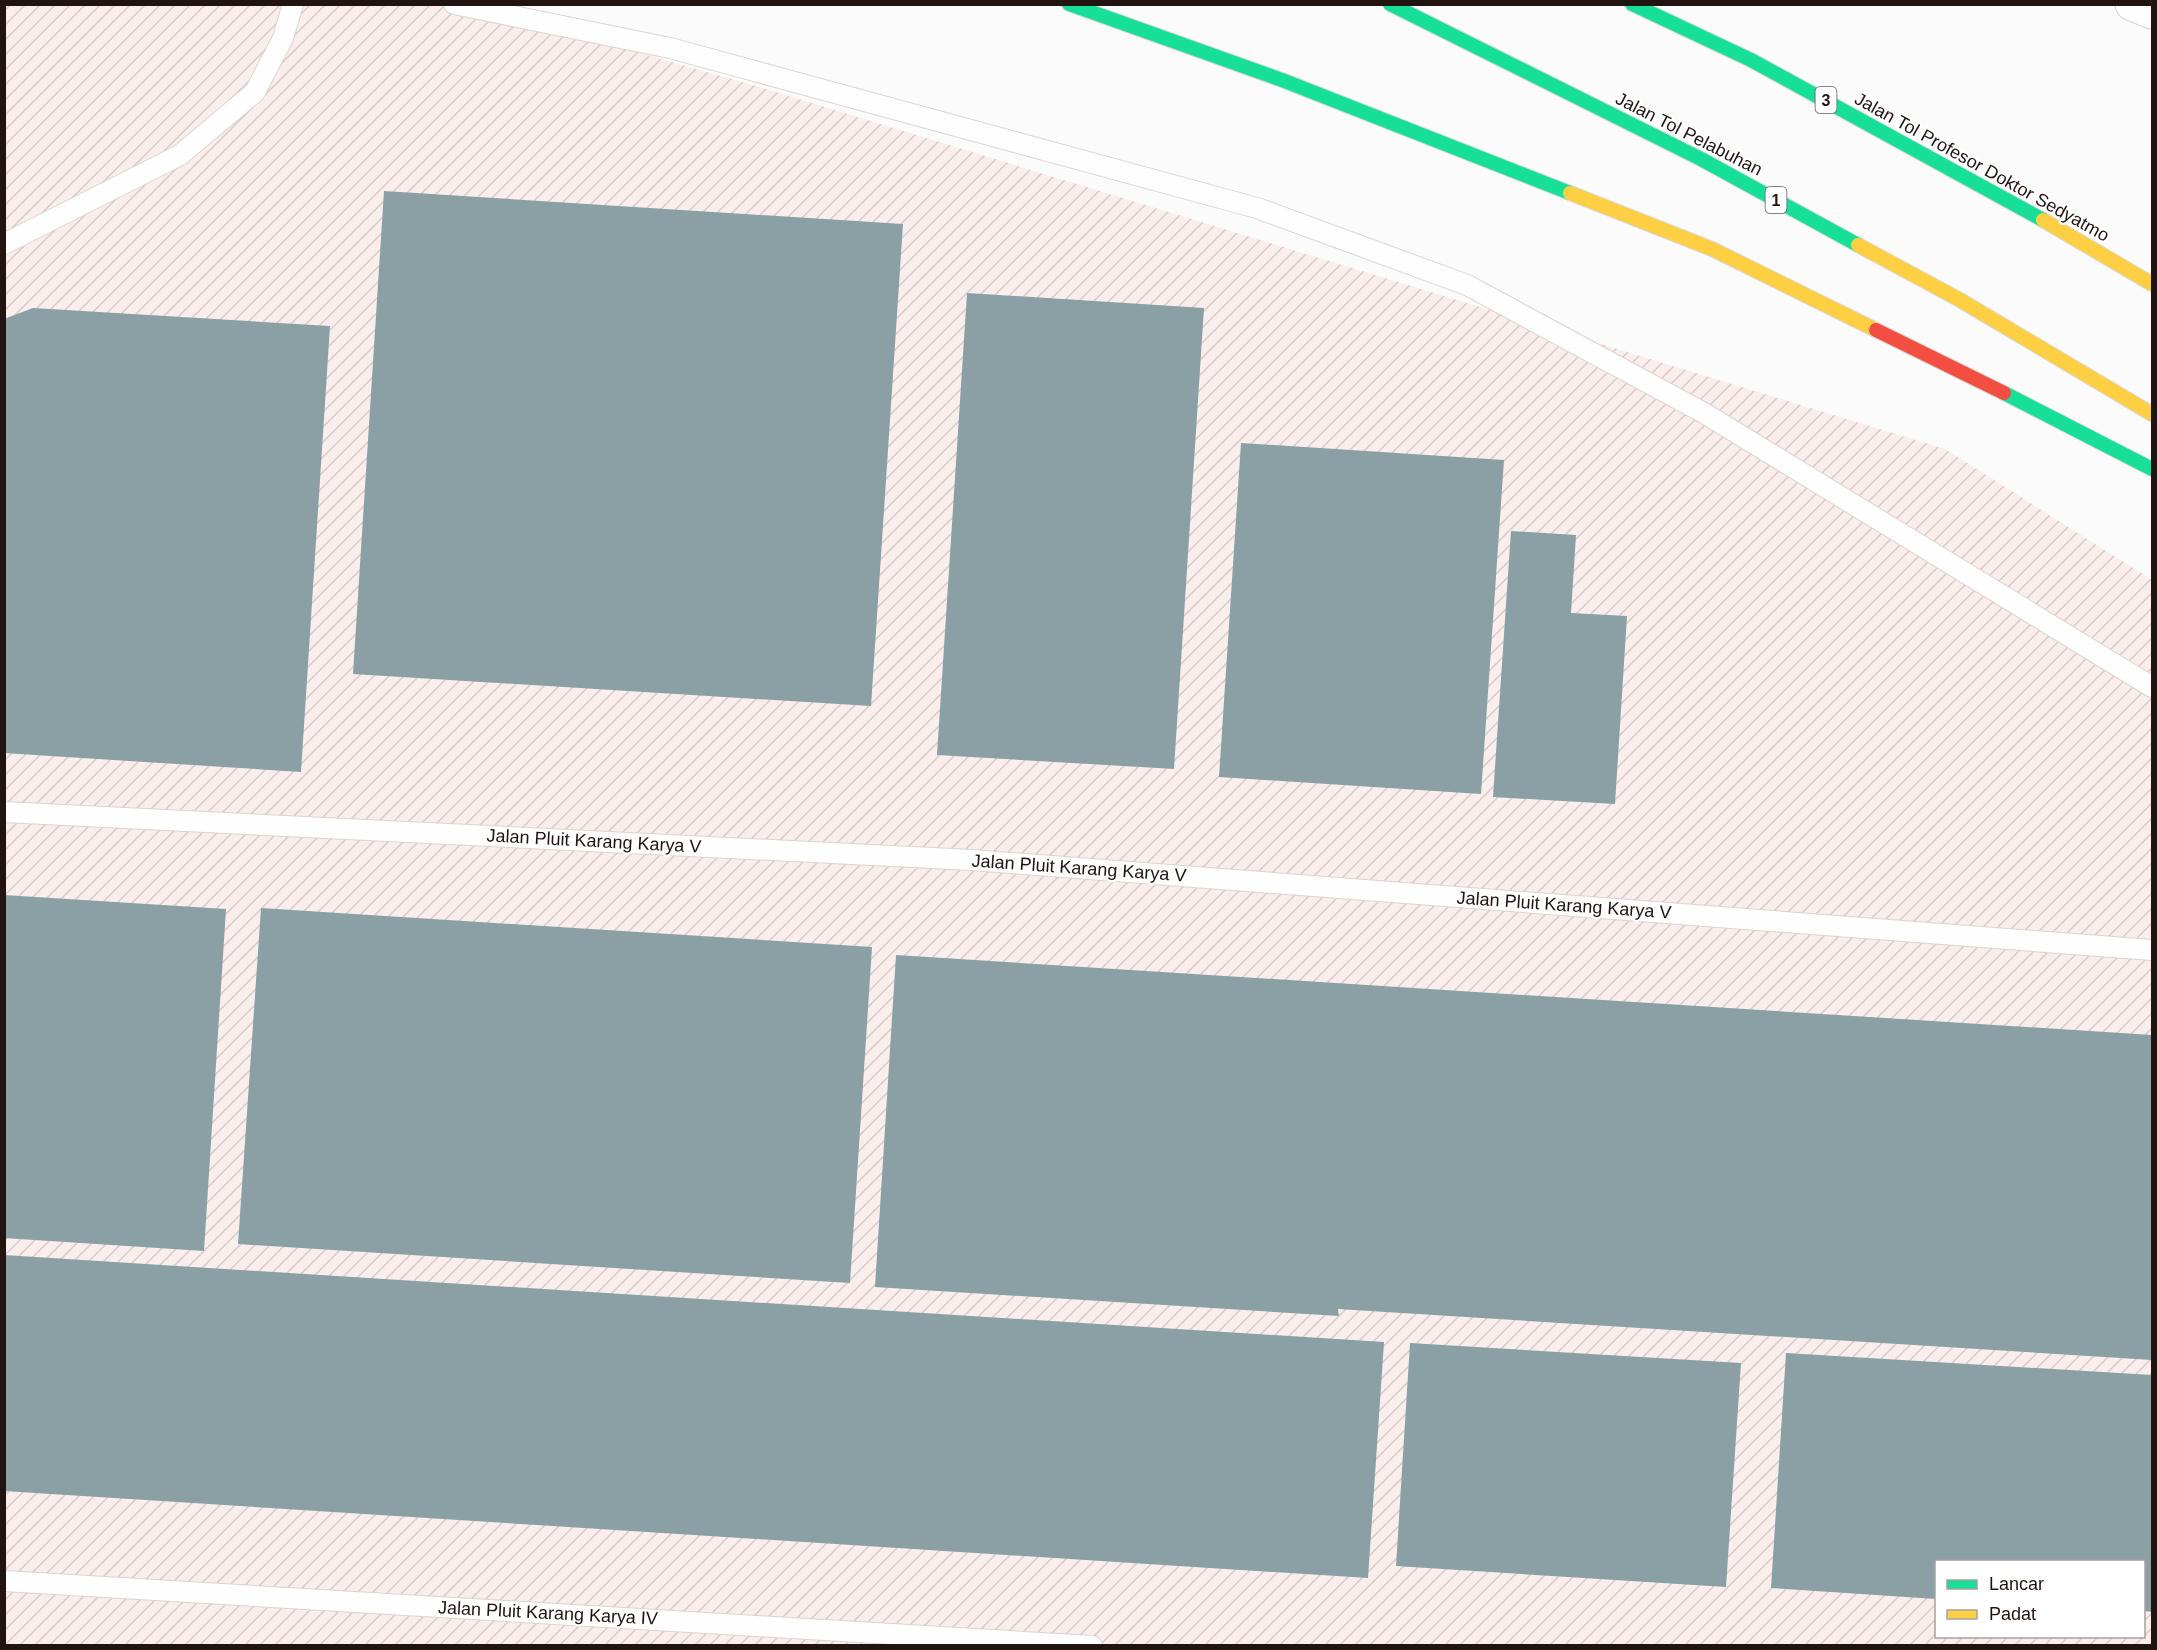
<svg xmlns="http://www.w3.org/2000/svg" width="2157" height="1650" font-family="Helvetica,sans-serif">
<style>
.industrial{fill:url(#industrial-furrows);fill-rule:evenodd}
.building{fill:#8aa0a4}
.lines{fill:none;stroke-linecap:round;stroke-linejoin:round}
.lane-casing{stroke:#dcd4d2;stroke-width:22}
.street-casing{stroke:#dcd4d2;stroke-width:35}
.fast-casing{stroke:#dad8d7;stroke-width:16}
.slow-casing{stroke:#dad8d7;stroke-width:16}
.jam-casing{stroke:#dad8d7;stroke-width:16}
.lane{stroke:#fefefe;stroke-width:20}
.street{stroke:#fefefe;stroke-width:33}
.fast{stroke:#16e098;stroke-width:14}
.slow{stroke:#ffcf43;stroke-width:14}
.jam{stroke:#f24e42;stroke-width:14}
.labels{text-anchor:middle;dominant-baseline:central;stroke-width:4.5;stroke-linejoin:round;paint-order:stroke}
.shield{fill:#fff;stroke:#645a57;stroke-width:1.5}
.shield-label{font-size:16px;font-weight:bold;fill:#21130f}
.street-label{font-size:18px;fill:#21130f;stroke:#fff}
</style>
<defs>
<pattern id="industrial-furrows" width="10" height="10" patternUnits="userSpaceOnUse" patternTransform="scale(1.5)"><rect width="10" height="10" fill="#f9eeeb"/><path d="M-1 1l2-2M0 10L10 0M9 11l2-2" fill="none" stroke="#d5cbc8"/></pattern>
</defs>
<rect width="100%" height="100%" fill="#fbfbfb"/>
<path class="industrial" d="M5 5H471L756 86 1945 449 2152 580V1645L5 1646ZM1936 1562H2144V1636H1936Z"/>
<path class="building" d="M384 191 903 224 871 706 353 674Z
M967 293 1204 308 1174 769 937 755Z
M33 308 330 326 301 772 4 753V319Z
M1241 443 1504 460 1481 794 1219 777Z
M1511 531 1576 535 1571 613 1627 616 1615 804 1493 797Z
M4 895 226 909 204 1251 4 1238Z
M261 908 872 947 850 1283 238 1244Z
M896 955 2152 1035V1360L1338 1309 1339 1316 875 1287Z
M4 1255 1384 1342 1368 1578 4 1491Z
M1410 1343 1741 1363 1726 1587 1396 1566Z
M1786 1353 2152 1375V1612L2144 1611V1562H1936V1599L1771 1588Z"/>
<g class="lines">
<defs>
<path id="lane" d="M454 4 670 48 1257 208 1467 285 1704 413 2152 687
M4 244 180 155 255 92 283 38 293 4
M4 812 972 860 2152 950
M4 1581 1092 1646"/>
<path id="street" d="M2132 4 2152 12"/>
<path id="fast" d="M1069 4 1282 80 1570 193
M1390 4 1701 159 1858 245
M1632 4 1751 60 2043 220
M2004 393 2152 469"/>
<path id="slow" d="M1570 193 1712 249 1876 330
M2043 220 2152 284
M1858 245 1960 300 2152 414"/>
<path id="jam" d="M1876 330 2004 393"/>
</defs>
<use href="#lane" class="lane-casing"/>
<use href="#street" class="street-casing"/>
<use href="#fast" class="fast-casing"/>
<use href="#slow" class="slow-casing"/>
<use href="#jam" class="jam-casing"/>
<use href="#lane" class="lane"/>
<use href="#street" class="street"/>
<use href="#fast" class="fast"/>
<use href="#slow" class="slow"/>
<use href="#jam" class="jam"/>
</g>
<g class="labels">
<g class="shield">
<rect x="1815.5" y="87" width="21" height="26" rx="4.5"/>
<rect x="1765.5" y="187" width="21" height="26" rx="4.5"/>
</g>
<g class="shield-label">
<text x="1826" y="100">3</text>
<text x="1776" y="200">1</text>
</g>
<g class="street-label">
<text transform="translate(1689 134) rotate(27)">Jalan Tol Pelabuhan</text>
<text transform="translate(1982 167) rotate(29)">Jalan Tol Profesor Doktor Sedyatmo</text>
<text transform="translate(594 841) rotate(3)">Jalan Pluit Karang Karya V</text>
<text transform="translate(1079 868) rotate(4)">Jalan Pluit Karang Karya V</text>
<text transform="translate(1564 905) rotate(4)">Jalan Pluit Karang Karya V</text>
<text transform="translate(548 1613) rotate(3)">Jalan Pluit Karang Karya IV</text>
</g>
</g>
<rect width="2157" height="1650" fill="none" stroke="#21130f" stroke-width="12"/>
<rect x="1935" y="1560" width="210" height="78" fill="#ffffff" stroke="#a6a19f" stroke-width="1.5"/>
<rect x="1947" y="1580" width="30" height="9" fill="#16e098" stroke="#a6a19f" stroke-width="1.5"/>
<text x="1989" y="1590" font-size="18" fill="#21130f">Lancar</text>
<rect x="1947" y="1610" width="30" height="9" fill="#ffcf43" stroke="#a6a19f" stroke-width="1.5"/>
<text x="1989" y="1620" font-size="18" fill="#21130f">Padat</text>
</svg>
